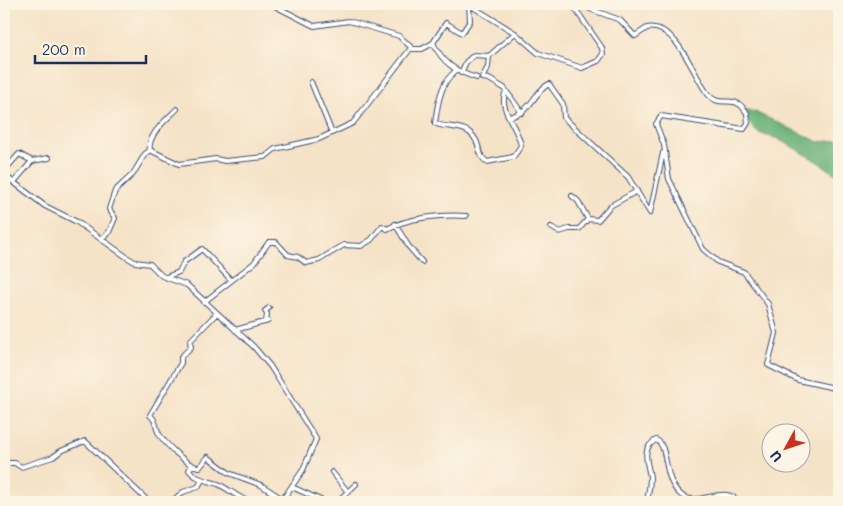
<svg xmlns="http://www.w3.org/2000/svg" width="843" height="506" font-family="Mali,sans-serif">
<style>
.forest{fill:#69b178;stroke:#42706b}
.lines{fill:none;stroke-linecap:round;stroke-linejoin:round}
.street-casing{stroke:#3c4a6e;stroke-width:6}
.street{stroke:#fff;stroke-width:4}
</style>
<rect width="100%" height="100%" fill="#fcf5e5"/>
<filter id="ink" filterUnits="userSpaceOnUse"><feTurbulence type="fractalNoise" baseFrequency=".02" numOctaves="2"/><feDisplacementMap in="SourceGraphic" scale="10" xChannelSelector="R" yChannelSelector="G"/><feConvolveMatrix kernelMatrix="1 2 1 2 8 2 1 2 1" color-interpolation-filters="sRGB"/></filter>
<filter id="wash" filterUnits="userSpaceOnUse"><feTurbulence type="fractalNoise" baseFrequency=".0096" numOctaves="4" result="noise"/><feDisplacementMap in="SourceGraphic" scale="20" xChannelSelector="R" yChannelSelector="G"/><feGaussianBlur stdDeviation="1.12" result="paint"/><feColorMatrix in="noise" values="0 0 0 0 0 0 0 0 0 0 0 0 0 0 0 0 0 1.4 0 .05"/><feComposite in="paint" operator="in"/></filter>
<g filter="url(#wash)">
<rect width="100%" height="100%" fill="#f5e3c8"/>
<path class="forest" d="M738 107 755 112 819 142 838 140 839 177C820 162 800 151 778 139 771 136 764 136 756 131 749 126 747 115 738 107Z"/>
</g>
<g filter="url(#ink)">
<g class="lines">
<defs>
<path id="street" d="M271 4 314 26 349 21 399 36 413 49H422L433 43C443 63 456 72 477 78
M468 4 515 33 538 53 582 68 598 61 603 54 602 48 572 4
M584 4 590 9 620 20 635 36 647 28C676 22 694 76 707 93 719 108 728 97 739 104 742 106 745 110 747 113L748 123 744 129 661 116 656 124 664 145 669 179 703 249 718 262 744 272 768 304 776 333 768 365 798 380 839 389
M515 33 489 56 488 67 482 78 489 79 504 88 522 113
M433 43 446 23 462 33 470 21 469 5
M456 70C453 74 450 76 447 80 439 93 437 109 435 123 442 128 458 125 469 132 482 142 476 155 487 162L513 157 521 146C519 128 497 109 506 91
M461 73 466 62 474 55 489 56
M311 82 332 133
M510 117C535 109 532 93 549 84L563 104 564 118 628 177 650 213 663 153
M150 150C147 135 167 119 177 109
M4 171 19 154 32 161
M4 175 45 206 77 222 128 258 135 262 150 264 162 276 187 285 254 347 270 366 316 439 303 470 281 502
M14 182 32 161 49 158
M588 219 598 220 610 206 637 191
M395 224 409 247 422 262
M551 227 559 232 569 229H579L588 219 578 201 572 196
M101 239 109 232 115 218 109 209 115 191 133 174 145 154 150 150 179 164 216 159 225 161 265 157 275 149 319 139 353 123 411 48
M166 277 179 272 184 262 202 249 231 280
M204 302 254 263 269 242H276L288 255 298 257 306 263 319 260 344 245 361 246 371 240 382 226 387 229C407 218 443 214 466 216
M217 313 190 341 191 347 181 357V363L150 415C157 421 155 425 158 432 163 442 189 468 200 467L208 457 229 473 261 485 284 500
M266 322 267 314 265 311 269 308
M235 330 268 321
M4 463H15L21 467 53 457 61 451 85 441 149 502
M192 465 189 470C196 480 207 480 218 484 229 489 238 498 250 502
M332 472 348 492
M292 487 325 502
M171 502 183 492 198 487 202 480
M337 502 356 484
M647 502C648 494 650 486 650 477 648 463 640 449 656 440 670 445 661 483 684 497 702 506 724 484 739 502"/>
</defs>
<use href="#street" class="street-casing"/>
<use href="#street" class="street"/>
</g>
</g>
<rect width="843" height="506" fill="none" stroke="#fcf5e5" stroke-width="20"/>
<g transform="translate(786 448) rotate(230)"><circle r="24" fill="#fcf5e5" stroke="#a2a6af"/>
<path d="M0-4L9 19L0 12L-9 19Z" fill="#c8321e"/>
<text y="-8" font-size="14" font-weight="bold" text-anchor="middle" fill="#1b2f5e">U</text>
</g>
<path d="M35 55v8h111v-8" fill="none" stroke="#1b2f5e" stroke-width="2.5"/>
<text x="42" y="55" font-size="15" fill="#1b2f5e" stroke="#fcf5e5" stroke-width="4" paint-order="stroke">200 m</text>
</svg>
